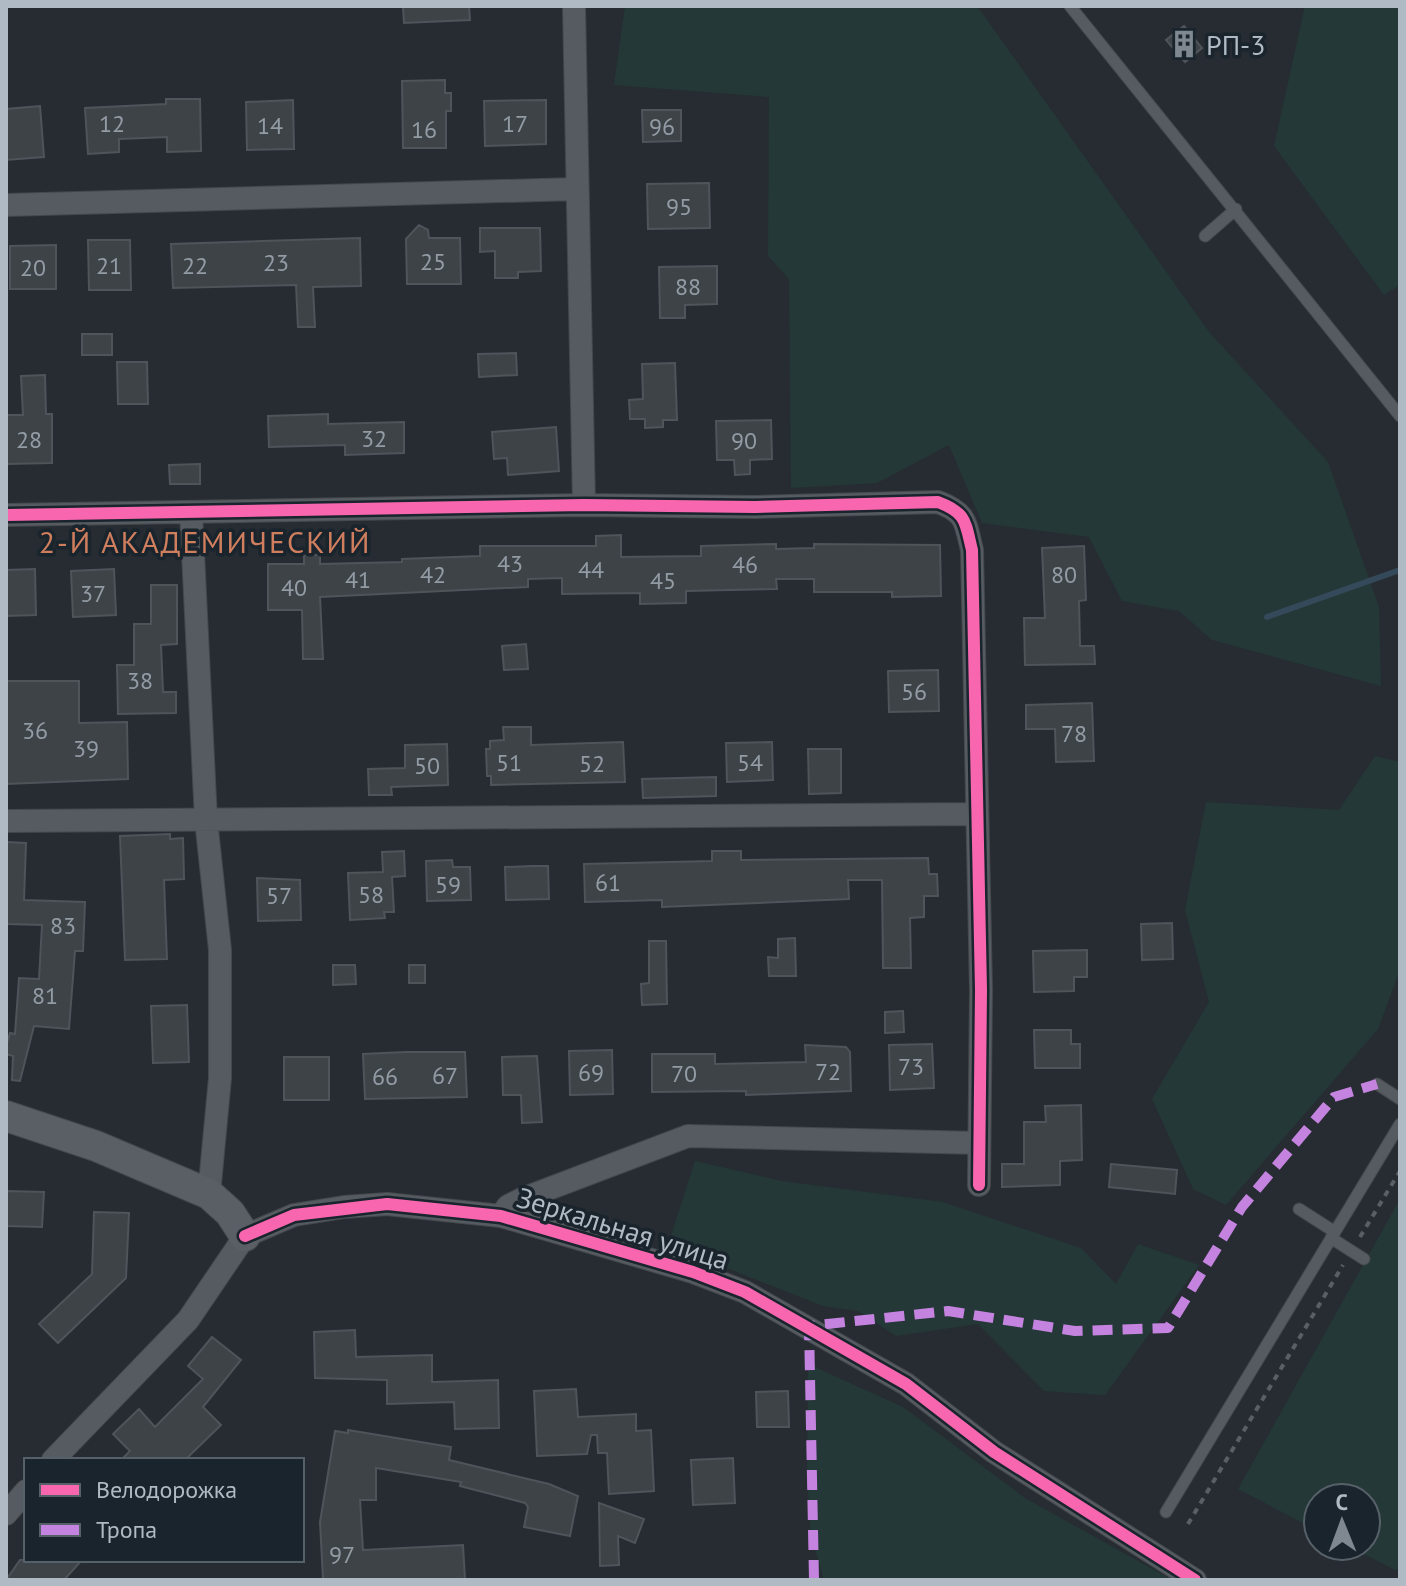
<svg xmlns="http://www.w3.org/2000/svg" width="1406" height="1586" font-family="'PT Sans',sans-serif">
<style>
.green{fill:#243837}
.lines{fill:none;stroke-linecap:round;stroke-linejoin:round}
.stream{stroke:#344959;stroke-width:6}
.building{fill:#3e4348;stroke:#4e545a;stroke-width:2}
.lane-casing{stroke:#44484d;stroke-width:13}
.street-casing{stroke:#44484d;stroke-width:24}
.secondary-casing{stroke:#44484d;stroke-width:32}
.path{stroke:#595f64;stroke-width:4;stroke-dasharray:6 6;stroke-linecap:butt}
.lane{stroke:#555b60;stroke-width:11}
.street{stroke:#555b60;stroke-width:22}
.secondary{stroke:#5a5f65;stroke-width:30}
.quiet{stroke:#c483df;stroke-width:10;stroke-dasharray:20 10;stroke-linecap:butt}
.cycleway-casing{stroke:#1a242c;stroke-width:17}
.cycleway{stroke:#f766af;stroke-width:12}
.labels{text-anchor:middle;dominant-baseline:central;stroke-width:7;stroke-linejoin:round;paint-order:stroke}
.number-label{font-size:24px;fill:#939ca5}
.poi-label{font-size:28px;fill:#afbac4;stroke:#1a242c;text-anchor:start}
.street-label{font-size:28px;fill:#afbac4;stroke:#1a242c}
.neighbourhood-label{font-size:30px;letter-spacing:2px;fill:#cf7e5e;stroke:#1a242c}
</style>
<rect width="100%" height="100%" fill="#262c32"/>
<path class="green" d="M625 6H975L980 10 1209 332 1328 462 1379 607 1381 686 1212 640 1179 611 1122 601 1089 537 982 523 949 445 877 483 791 488 789 279 768 256 769 97 614 85Z
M1305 6H1400V285L1384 295 1274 146Z
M1375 756 1400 762V970L1378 1029 1226 1205 1193 1189 1152 1099 1209 1002 1185 910 1206 802 1339 810Z
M695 1161 782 1181 943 1202 1081 1248 1116 1284 1138 1244 1199 1265 1105 1395 1044 1391 978 1324 896 1336 858 1311 823 1306 668 1245Z
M1400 1199V1568L1395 1570 1348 1546H1366V1498H1318V1531L1238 1489Z
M808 1364 903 1407 1025 1498 1172 1580H824L811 1536 807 1475Z"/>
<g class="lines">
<path class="stream" d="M1267 617 1400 570"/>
</g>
<path class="building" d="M403 6H469L470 20 404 23Z
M1184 26 1202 48 1185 62 1166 40Z
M445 80V93H451V111H446V148H403L402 81Z
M166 99H200L201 151 167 152V137L119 139V152L88 154 85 108 166 104Z
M293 100 294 149 247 150 246 102Z
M546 100V144L485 146 484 101Z
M40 106 44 157 6 160V109Z
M642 110H681V141L643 142Z
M709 183 710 228 648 229 647 184Z
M419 225 428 230 429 238H460L461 284H407L406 239Z
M480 228H540L541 271 518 272V278H495V251L480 252Z
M360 238 361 286 313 287 315 327H298L296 285 173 288 171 244Z
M88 240H130L131 290H89Z
M56 245V289H10V246Z
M717 266V304L685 305V318H660L659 267Z
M82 334H112V355H82Z
M516 353 517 375 479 377 478 354Z
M117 362H147L148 404H118Z
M675 363 677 420H663V427L645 428V419H630L629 400 643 399 642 364Z
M45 375 46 414H52V463L7 464 6 415H23L21 376Z
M328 414V424L404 422V453L345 455V445L269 447 268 416Z
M771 420 772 459 750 460V474L735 475 734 460H717L716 421Z
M556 427 559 471 508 475 507 458 494 459 492 432Z
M200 464V484H170L169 465Z
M621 535V557L701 556V546L776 544V549L814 548V544L940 545 941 596 892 597V592H814V579H776L777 589 686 591V603L640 604V593L562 594V578L528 579V587L320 597 323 659H303L302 610H268V564H304V555H320V564L402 562V559L480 556V546H596V536Z
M1084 546 1086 600 1079 601 1080 646H1094L1095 664 1025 665 1024 618H1045L1042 548Z
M35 569 36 615 6 616V570Z
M114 569 116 615 73 617 71 571Z
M151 585H177V644L161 645 163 692H176V713L118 714 117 665H134V624H151Z
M526 644 528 669 504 670 502 646Z
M938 670 939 711 889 712 888 671Z
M6 681H79V723L127 722 128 779 6 784Z
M1092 703 1094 761 1056 762 1055 729H1026V705Z
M503 727H531V745L623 742 625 782 491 785V776H487L486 749H490V741L504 740Z
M772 742 773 780 727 782 726 743Z
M447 744 448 785 391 787 392 795H369L368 769 405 768V745Z
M808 749H841V793L809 794Z
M716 777V796L643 798 642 779Z
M170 834V839L183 838 184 879 164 880 167 959 125 960 120 836Z
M7 842 26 843 24 900 85 902 83 951H75L69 1029 34 1026 20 1081 12 1080 13 1056 6 1054V1047L10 1033 15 1034 19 978 39 979 42 925 7 924Z
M404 851 405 876 392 877 394 912H384L385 918 350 920 348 873 383 872 382 852Z
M712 851H741V860L928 858 929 874H937L938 896H924V917L910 918 911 968H883L882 880H848L849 899 662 907V900L585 902 584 864 712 861Z
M452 860 453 867H470L471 900 427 901 426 861Z
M532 866H548L549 899 506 900 505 867Z
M257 878 300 880 301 920 258 921Z
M1172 923 1173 959 1142 960 1141 924Z
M795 938 796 976H769L768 957 778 958V939Z
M649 941H666L667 1004 642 1005 641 984 649 983Z
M1087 950V977H1074V991L1034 992 1033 951Z
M333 965H355L356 984 333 985Z
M409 965H425V983H409Z
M187 1005 189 1062 153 1063 151 1006Z
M903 1011 904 1032 885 1033V1012Z
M1034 1030H1071V1044H1080V1068H1035Z
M932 1044 934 1088 890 1090 889 1045Z
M805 1045 846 1047 850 1052 851 1091 746 1095V1091L652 1092V1054H715V1064L806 1062Z
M612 1050 613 1094 570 1095 569 1051Z
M406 1052H465L467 1097 365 1099 363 1054Z
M537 1056 542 1122 522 1123 521 1095H503L502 1057Z
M284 1057H329V1100H284Z
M1081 1105 1082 1160 1060 1161V1185L1002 1187V1164H1024V1122H1046L1045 1106Z
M1111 1164 1177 1170 1175 1194 1109 1187Z
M6 1191 44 1192 42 1227 6 1226Z
M94 1212 129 1213 126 1278 58 1343 39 1324 92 1274Z
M355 1330 356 1357 432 1355V1382L498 1380 499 1428 455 1429 454 1402 387 1404V1380L315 1378 314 1332Z
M212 1337 241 1360 203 1407 221 1425 185 1460H121L130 1451 113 1434 139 1409 155 1427 203 1379 188 1366Z
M576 1389 578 1417 636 1414V1431L651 1430 654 1491 609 1494 607 1453H598L597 1435H591L587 1454 537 1456 534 1391Z
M788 1391 789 1427H757L756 1392Z
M348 1430 451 1447 449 1460 549 1484 578 1496 570 1536 524 1527 528 1507 525 1503 460 1486 461 1482 376 1468V1500H360L363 1550 463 1545 465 1580 323 1579 320 1522 335 1431 348 1433Z
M733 1458 735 1503 693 1505 691 1460Z
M599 1503 644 1519 635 1543 618 1536 619 1565 600 1566Z
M20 1560H82L64 1580H6Z"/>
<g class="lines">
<defs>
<path id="lane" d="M1070 6 1400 416
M1205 236 1236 209
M1377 1084 1400 1099
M1299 1209 1335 1232
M1331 1238 1364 1259
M1166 1512 1400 1124"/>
<path id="street" d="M574 6 584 505
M6 205 575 189
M191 512 206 820 220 950V1078L209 1194
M6 515 584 505 755 507 938 502C967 513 965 522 972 550L981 990 979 1185
M6 821 977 814
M501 1216 508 1206 522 1199 688 1136 979 1143
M53 1460 188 1320 245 1236 294 1215 344 1207 387 1204 501 1216 693 1272 745 1292 906 1384 994 1452 1195 1580
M6 1514 26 1491"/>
<path id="secondary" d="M6 1116 96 1146 209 1194 230 1213 245 1236"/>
</defs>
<use href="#lane" class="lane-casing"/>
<use href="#street" class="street-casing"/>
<use href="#secondary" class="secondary-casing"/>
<path class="path" d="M1360 1237 1400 1171
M1188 1524 1343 1265"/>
<use href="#lane" class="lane"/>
<use href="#street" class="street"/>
<use href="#secondary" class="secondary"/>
<path class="quiet" d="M814 1580 809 1326 948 1311 1075 1331 1168 1328 1242 1207 1334 1097 1377 1084"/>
<defs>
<path id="cycleway" d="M6 515 584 505 755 507 938 502C967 513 965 522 972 550L981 990 979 1185
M245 1236 294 1215 387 1204 501 1216 693 1272 745 1292 906 1384 994 1452 1195 1580"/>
</defs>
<use href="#cycleway" class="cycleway-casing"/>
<use href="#cycleway" class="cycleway"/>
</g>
<defs>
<symbol id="building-bare" viewBox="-9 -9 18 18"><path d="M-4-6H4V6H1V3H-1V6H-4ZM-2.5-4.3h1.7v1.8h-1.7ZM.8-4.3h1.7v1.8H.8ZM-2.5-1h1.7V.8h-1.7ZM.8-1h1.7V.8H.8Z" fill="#7f8891" stroke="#1a242c" stroke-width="2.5" paint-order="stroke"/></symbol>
</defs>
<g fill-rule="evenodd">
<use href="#building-bare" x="1164" y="24" width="40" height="40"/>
</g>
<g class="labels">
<g class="number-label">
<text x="112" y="123">12</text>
<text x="515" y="123">17</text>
<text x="270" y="125">14</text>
<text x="662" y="126">96</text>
<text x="424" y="129">16</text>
<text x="679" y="206">95</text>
<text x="433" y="261">25</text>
<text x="276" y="262">23</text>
<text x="109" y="265">21</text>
<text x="195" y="265">22</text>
<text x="33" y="267">20</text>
<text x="688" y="286">88</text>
<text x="374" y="438">32</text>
<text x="29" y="439">28</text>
<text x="744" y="440">90</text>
<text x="510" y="563">43</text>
<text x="745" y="564">46</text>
<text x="591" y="569">44</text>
<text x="433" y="574">42</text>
<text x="1064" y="574">80</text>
<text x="358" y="579">41</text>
<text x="663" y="580">45</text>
<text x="294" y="587">40</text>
<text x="93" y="593">37</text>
<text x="140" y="680">38</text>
<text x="914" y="691">56</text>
<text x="35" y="730">36</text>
<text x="1074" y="733">78</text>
<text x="86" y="748">39</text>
<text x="509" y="762">51</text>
<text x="750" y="762">54</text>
<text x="592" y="763">52</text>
<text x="427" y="765">50</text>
<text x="608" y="882">61</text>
<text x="448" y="884">59</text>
<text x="371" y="894">58</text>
<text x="279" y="895">57</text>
<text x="63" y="925">83</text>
<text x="45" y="995">81</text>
<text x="911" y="1066">73</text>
<text x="828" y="1071">72</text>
<text x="591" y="1072">69</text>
<text x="684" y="1073">70</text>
<text x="445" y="1075">67</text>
<text x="385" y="1076">66</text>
<text x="342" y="1554">97</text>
</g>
<g class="poi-label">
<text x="1206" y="44">РП-3</text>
</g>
<g class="street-label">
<text transform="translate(623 1228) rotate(17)">Зеркальная улица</text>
</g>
<g class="neighbourhood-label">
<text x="205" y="541">2-Й АКАДЕМИЧЕСКИЙ</text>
</g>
</g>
<rect width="1406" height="1586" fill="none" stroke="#afbac4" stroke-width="16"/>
<rect x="24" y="1458" width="280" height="104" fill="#1a242c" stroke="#566069" stroke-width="2"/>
<rect x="40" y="1484" width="40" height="12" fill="#f766af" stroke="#566069" stroke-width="2"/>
<text x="96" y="1498" font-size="24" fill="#afbac4">Велодорожка</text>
<rect x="40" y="1524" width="40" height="12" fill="#c483df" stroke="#566069" stroke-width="2"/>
<text x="96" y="1538" font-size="24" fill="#afbac4">Тропа</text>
<g transform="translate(1342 1522) rotate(359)"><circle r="38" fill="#1a242c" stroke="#566069" stroke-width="2"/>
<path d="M0-6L14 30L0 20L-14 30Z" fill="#7f8891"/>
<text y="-12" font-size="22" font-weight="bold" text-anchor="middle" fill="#afbac4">С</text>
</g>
</svg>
